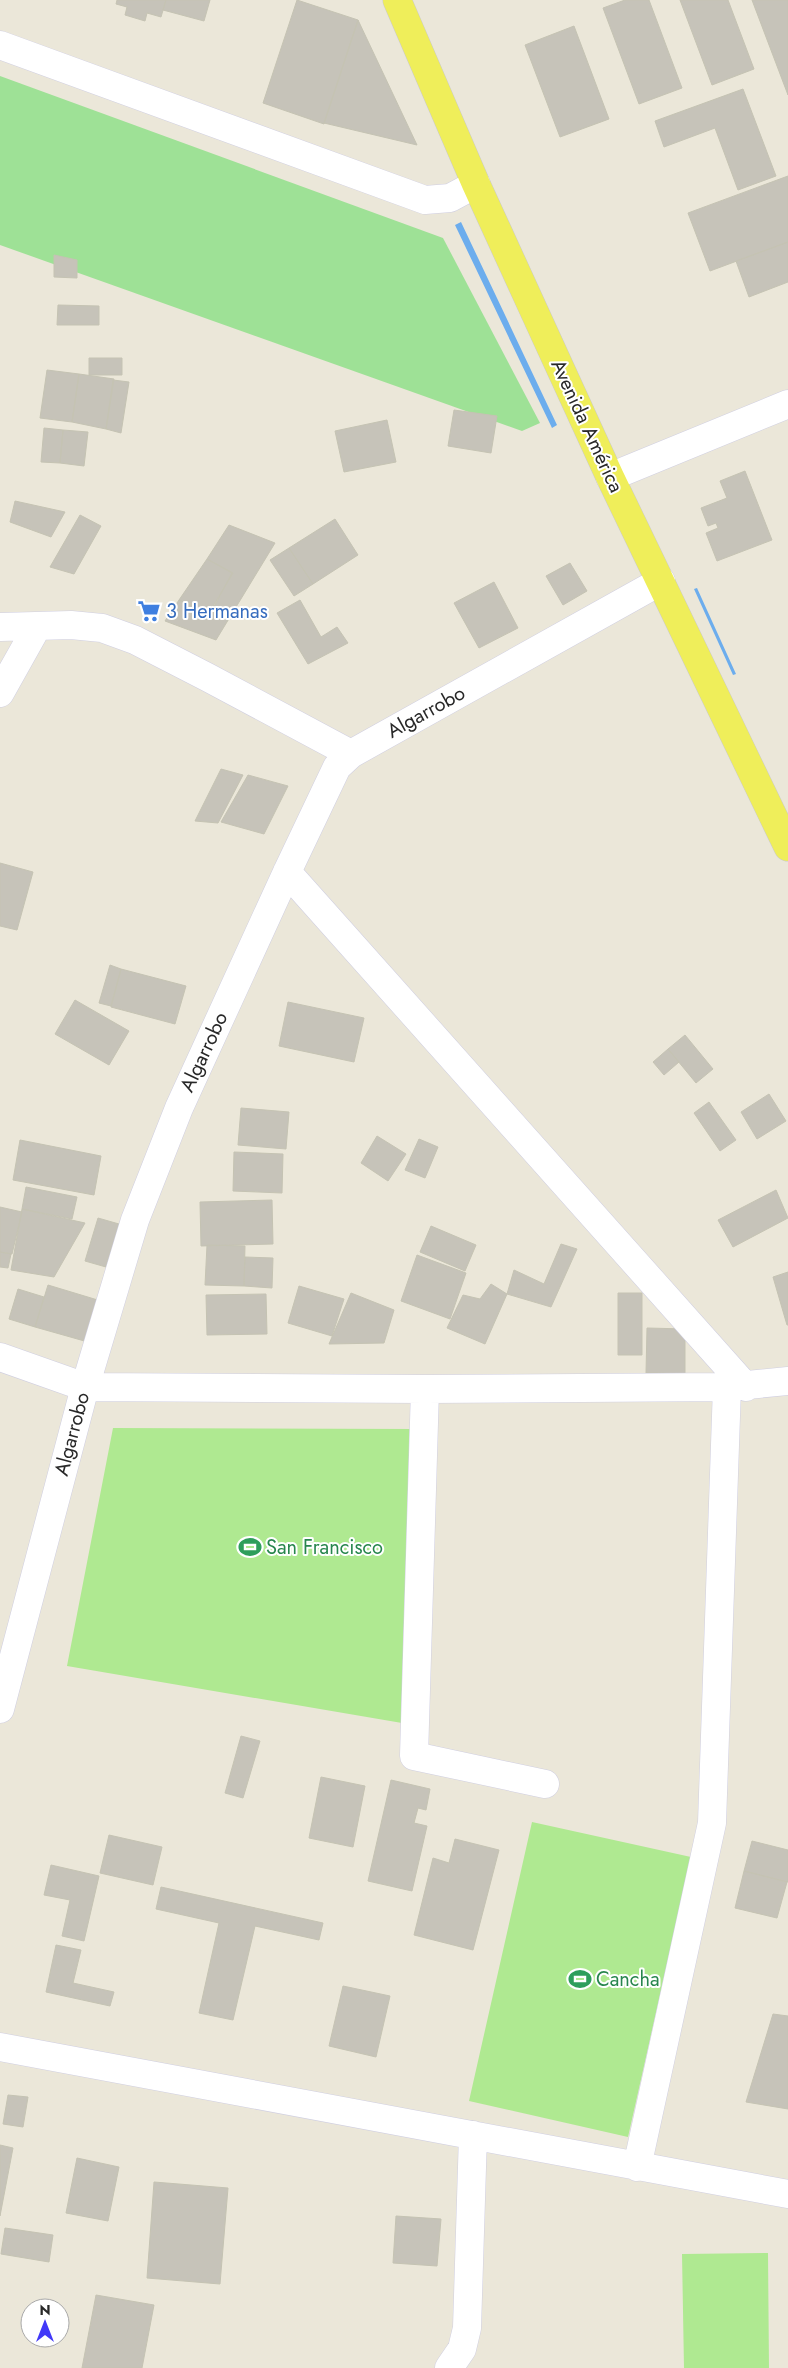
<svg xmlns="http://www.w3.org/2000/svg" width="788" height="2368" font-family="Jost,sans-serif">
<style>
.green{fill:#9ee196}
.pitch{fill:#afe991}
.water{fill:#6caded}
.building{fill:#c6c3b9;stroke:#c5c3b3}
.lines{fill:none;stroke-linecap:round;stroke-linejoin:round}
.minor-casing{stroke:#d0cfe1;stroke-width:29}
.major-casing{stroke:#cbcbcb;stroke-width:29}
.minor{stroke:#fff;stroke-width:28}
.major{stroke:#efee5a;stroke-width:28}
.labels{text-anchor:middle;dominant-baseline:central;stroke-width:4;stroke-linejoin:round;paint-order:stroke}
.street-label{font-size:20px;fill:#282828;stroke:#fff}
.shop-label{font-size:20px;fill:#366cbe;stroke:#fff;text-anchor:start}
.leisure-label{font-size:20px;fill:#27864d;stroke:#fff;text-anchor:start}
</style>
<rect width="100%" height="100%" fill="#ebe7d9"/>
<path class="green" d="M0 76 443 238 540 423 522 431 0 245Z"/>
<path class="pitch" d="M113 1428 415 1429 402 1723 67 1666Z
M532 1822 691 1857 628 2137 469 2101Z
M768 2253 769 2368H684L682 2254Z"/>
<path class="water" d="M461 222 557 425 552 428 455 225Z
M697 588 736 674 733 675 694 589Z"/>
<path class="building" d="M117 0H166L161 17 147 13 145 21 125 15 127 7 116 4Z
M166 0H210L204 21 163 10Z
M297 0 358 20 324 124 263 103Z
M625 0H649L682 88 639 104 603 8Z
M680 0H728L754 69 712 85Z
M752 0H788V95Z
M358 20 417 145 324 123Z
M574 26 609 119 560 137 525 45Z
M743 89 776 176 738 190 715 128 664 147 655 121Z
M788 176V242L710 271 688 213Z
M788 242V282L749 297 736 261Z
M54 255 77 260V278L54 277Z
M58 305 99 306V325H57Z
M89 358H122V375H89Z
M47 370 79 374 72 422 40 418Z
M79 374 114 379 106 429 72 422Z
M113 380 129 382 121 433 106 429Z
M454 410 497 416 491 453 448 446Z
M387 420 396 462 344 472 335 431Z
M44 428 63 430 60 463 41 462Z
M63 430 88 432 84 466 60 463Z
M745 471 772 540 717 561 706 533 718 528 716 523 708 526 701 508 727 498 720 481Z
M15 501 65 512 51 537 10 522Z
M80 515 101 526 74 574 50 567Z
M335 519 358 555 313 584 289 548Z
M229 525 275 543 216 640 165 621 179 600 210 614 232 573 207 559Z
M289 548 313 584 294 596 270 560Z
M207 559 233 573 209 613 179 600Z
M570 563 587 591 563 605 546 576Z
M494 582 518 628 479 648 454 603Z
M300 600 321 637 337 627 348 643 308 664 277 613Z
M221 769 243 775 218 823 195 821Z
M248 775 288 786 264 834 221 822Z
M0 863 33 872 17 930 0 926Z
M110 965 121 969 111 1006 99 1003Z
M121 969 186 986 175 1024 111 1007Z
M75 1000 129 1031 109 1065 55 1034Z
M288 1002 364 1018 354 1062 279 1046Z
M685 1035 713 1069 696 1083 668 1049Z
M668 1049 679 1062 664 1075 653 1062Z
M769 1094 786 1121 757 1139 741 1112Z
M709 1102 736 1140 720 1151 694 1113Z
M241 1108 289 1112 286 1149 238 1145Z
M377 1136 406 1154 388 1181 361 1163Z
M419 1139 438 1147 425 1178 405 1170Z
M20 1140 101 1156 94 1195 13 1180Z
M234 1152 283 1154 282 1193 233 1191Z
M26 1187 77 1197 72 1219 22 1209Z
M776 1190 788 1218 733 1247 718 1220Z
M272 1200 273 1244 201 1246 200 1202Z
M0 1207 22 1212 12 1254 0 1252Z
M22 1209 85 1223 54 1277 11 1270Z
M98 1218 119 1224 106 1267 85 1261Z
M431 1226 476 1245 465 1271 420 1252Z
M561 1244 577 1249 551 1307 507 1294 514 1270 544 1284Z
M207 1245 245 1246 244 1286 205 1285Z
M0 1252 11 1254 8 1268 0 1267Z
M417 1255 466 1273 450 1319 401 1301Z
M245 1257 273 1258 272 1288 244 1286Z
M788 1272V1325H787L773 1277Z
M491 1284 507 1294 485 1344 447 1328 463 1295 480 1299Z
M48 1285 101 1301 88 1342 35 1327Z
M299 1286 344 1299 332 1336 288 1323Z
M18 1289 44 1297 35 1327 9 1319Z
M351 1293 394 1310 384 1343 329 1344Z
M618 1293H642V1355H618Z
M266 1294 267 1334 207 1335 206 1295Z
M647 1328 685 1329V1374L646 1373Z
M241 1736 260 1741 243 1798 225 1793Z
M321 1777 365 1786 353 1847 309 1838Z
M391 1780 430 1789 426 1810 418 1808 414 1823 427 1826 412 1891 368 1881Z
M109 1835 162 1847 153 1885 100 1873Z
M455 1839 499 1850 473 1950 414 1935 433 1858 449 1863Z
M752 1841 788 1850V1882L744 1871Z
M51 1865 99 1876 84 1941 62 1936 70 1900 44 1895Z
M744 1871 787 1882 777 1918 735 1908Z
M161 1887 323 1923 319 1940 255 1926 233 2020 199 2013 219 1923 156 1909Z
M56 1945 81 1950 73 1983 114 1992 110 2006 46 1992Z
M343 1986 390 1996 376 2057 329 2046Z
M773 2014 788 2016V2109L746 2102Z
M8 2095 28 2097 23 2127 3 2124Z
M0 2145 13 2148 0 2216Z
M77 2158 119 2167 108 2221 66 2213Z
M154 2182 228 2188 220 2284 147 2278Z
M396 2216 441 2219 437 2266 393 2263Z
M5 2228 53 2235 49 2262 1 2254Z
M96 2295 154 2305 142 2368H82Z"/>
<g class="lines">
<defs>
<path id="minor" d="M0 45 425 200 450 198 476 184
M610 477 788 404
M0 627 71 625 102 628 135 640 207 677 351 754
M0 693 37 627
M287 872 746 1387
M0 1357 85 1387 425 1389 727 1387 788 1381
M425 1389 414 1756 545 1784
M0 1709 85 1387 135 1220 179 1108 287 872 337 767 351 754 661 581
M0 2047 788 2194
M637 2167 712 1823 727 1387
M449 2368 462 2349 467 2328 473 2135"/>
<path id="major" d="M397 0 476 184 610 477 788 847"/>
</defs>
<use href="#minor" class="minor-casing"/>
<use href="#major" class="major-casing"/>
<use href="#minor" class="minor"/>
<use href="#major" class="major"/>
</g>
<defs>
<symbol id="supermarket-bare" viewBox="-9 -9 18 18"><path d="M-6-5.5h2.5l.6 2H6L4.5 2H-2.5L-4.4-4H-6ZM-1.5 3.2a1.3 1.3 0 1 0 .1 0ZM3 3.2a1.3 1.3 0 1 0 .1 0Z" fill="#3f7fe0" stroke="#fff" stroke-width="2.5" paint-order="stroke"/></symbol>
<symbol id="stadium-bare" viewBox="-9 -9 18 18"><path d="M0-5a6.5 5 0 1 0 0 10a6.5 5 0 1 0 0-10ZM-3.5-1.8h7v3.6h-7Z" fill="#2e9e5b" stroke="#fff" stroke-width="2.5" paint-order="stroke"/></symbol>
</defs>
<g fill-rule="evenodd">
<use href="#supermarket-bare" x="133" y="595" width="32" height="32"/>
<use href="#stadium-bare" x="234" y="1531" width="32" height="32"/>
<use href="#stadium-bare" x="564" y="1963" width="32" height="32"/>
</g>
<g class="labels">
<g class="street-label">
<text transform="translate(587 426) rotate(65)">Avenida América</text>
<text transform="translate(426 712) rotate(-29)">Algarrobo</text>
<text transform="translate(204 1052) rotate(-65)">Algarrobo</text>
<text transform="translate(72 1434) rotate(-75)">Algarrobo</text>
</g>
<g class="shop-label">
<text x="166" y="611">3 Hermanas</text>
</g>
<g class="leisure-label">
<text x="266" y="1547">San Francisco</text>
<text x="596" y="1979">Cancha</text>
</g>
</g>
<g transform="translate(45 2323)"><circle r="24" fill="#ffffff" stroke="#a9a9a9"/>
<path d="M0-4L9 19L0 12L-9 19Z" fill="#4239f8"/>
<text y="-8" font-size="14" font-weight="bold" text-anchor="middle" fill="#282828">N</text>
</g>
</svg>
